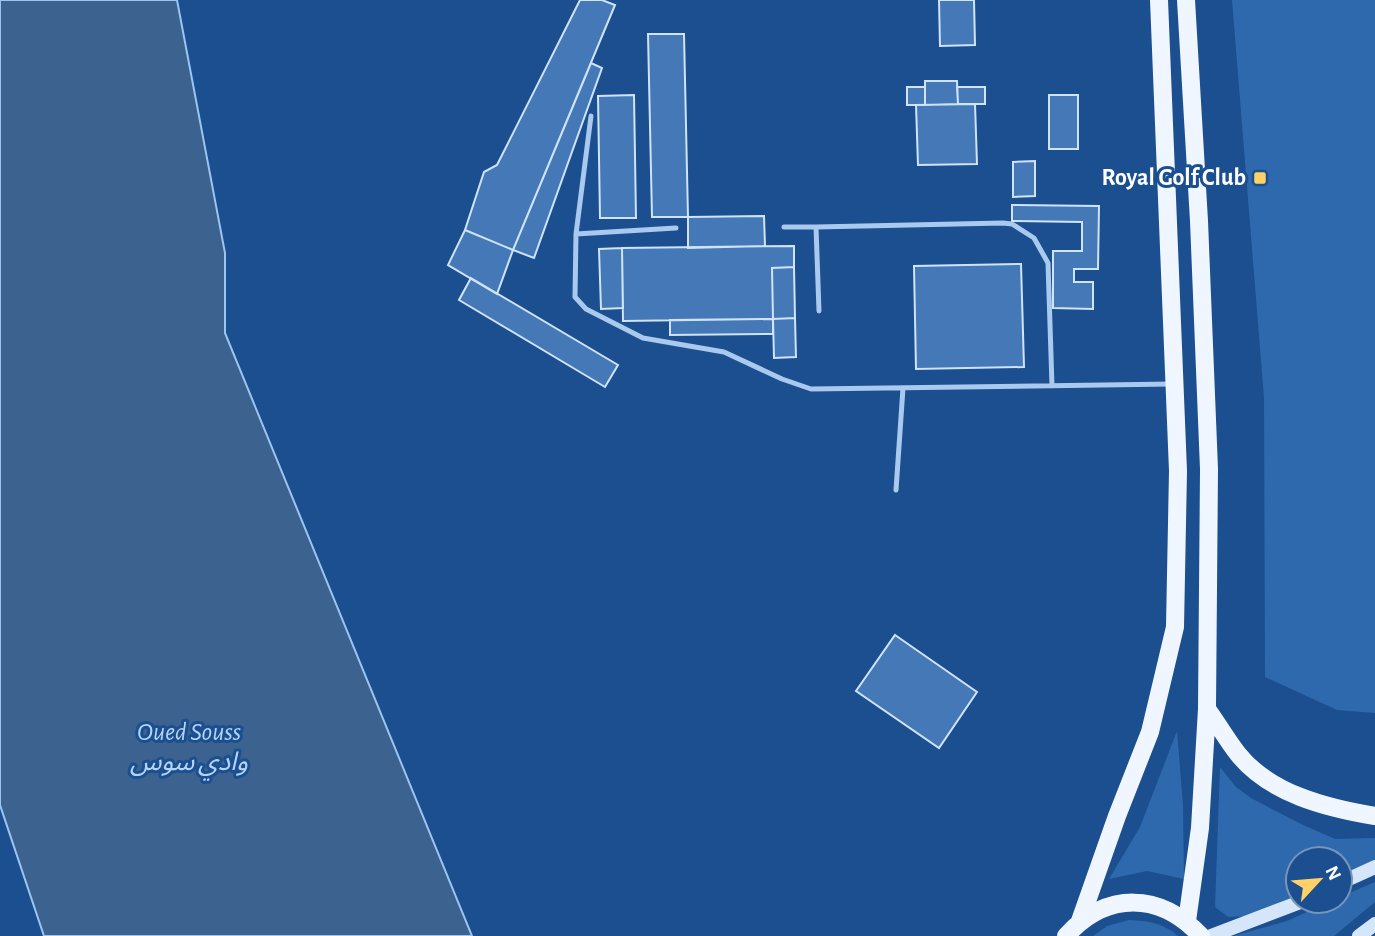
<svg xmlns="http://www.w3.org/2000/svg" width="1375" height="936" font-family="'Alegreya Sans','Noto Sans Arabic',sans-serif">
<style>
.green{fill:#2e69ad}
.water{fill:#3c6290;stroke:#9cc4f0;stroke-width:2}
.building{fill:#4478b7;stroke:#cfe3fa;stroke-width:2}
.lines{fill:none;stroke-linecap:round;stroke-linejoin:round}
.lane{stroke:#a9c9ee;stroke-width:5}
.secondary{stroke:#d6e6fa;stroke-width:14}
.primary{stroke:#f0f6ff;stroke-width:18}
.poi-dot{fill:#ffd166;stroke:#1b4f8f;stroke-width:2.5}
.labels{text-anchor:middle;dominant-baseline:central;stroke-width:6;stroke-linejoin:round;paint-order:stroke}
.poi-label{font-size:24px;font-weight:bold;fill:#fff;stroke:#1b4f8f;text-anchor:end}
.water-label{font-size:26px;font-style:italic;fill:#b5d3f5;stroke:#1b4f8f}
</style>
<rect width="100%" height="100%" fill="#1b4f8f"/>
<path class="green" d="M1232 0H1375V713L1337 710 1265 677 1264 398Z
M1177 731 1183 805 1184 879 1147 871 1109 879 1140 827Z
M1220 767 1236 787 1251 798 1301 824 1335 839 1375 838V861L1340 878V859H1298V898L1250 916 1228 917 1215 907Z
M1375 882V902L1334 936H1233L1287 921 1331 901H1340V897Z
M1129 920C1148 921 1164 923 1178 936H1093L1107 926Z"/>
<path class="water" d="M0 0H177L225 253V333L472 936H44L0 805Z"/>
<path class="building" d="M580 0H602L615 5 513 250 465 230 484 172 497 165Z
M939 0H974L975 45 940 46Z
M648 34H684L688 217H652Z
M591 63 602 68 534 258 513 250Z
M925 81H957L958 104 925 105Z
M907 87H925V105H907Z
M957 87H985V104H958Z
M634 95 636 218H600L598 96Z
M1049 95H1078V149H1049Z
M975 104 977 164 918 165 916 105Z
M1035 161V196L1013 197V162Z
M1012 205 1099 206 1098 269H1074V282H1093V309L1053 308V251H1082V222L1012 221Z
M764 216 765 246 688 248V217Z
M465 230 513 250 497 294 448 265Z
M794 246V267L772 268 773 319 623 321 622 248Z
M622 248 623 308 601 309 599 249Z
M1021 264 1024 367 916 369 914 266Z
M794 267 795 318 773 319 772 268Z
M471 278 618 365 605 387 459 300Z
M795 318 796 357 774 358 773 319Z
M773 319V334L670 335V320Z
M895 635 977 692 939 748 856 691Z"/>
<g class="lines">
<path class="lane" d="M591 116 576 234 575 297 586 309 643 338 724 352 782 379 811 389 1172 384
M784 227H816L819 311
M816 227 1003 223 1012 224 1034 238 1048 263 1052 386
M576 234 676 228
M896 490 903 388"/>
<path class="secondary" d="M1340 883 1375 867
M1211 936 1303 901
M1359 936 1375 924"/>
<path class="primary" d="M1186 0 1199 221 1209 469 1207 709 1200 828 1187 921
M1207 709C1218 724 1227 740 1238 754 1270 794 1327 808 1375 816
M1080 921 1117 816 1150 732 1175 627 1178 471 1159 0
M1066 936C1107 891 1160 892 1201 936"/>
</g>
<rect class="poi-dot" x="1253" y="171" width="14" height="14" rx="3.5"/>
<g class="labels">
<g class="poi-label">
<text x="1246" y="178">Royal Golf Club</text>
</g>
<g class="water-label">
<text x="189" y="732">Oued Souss<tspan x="189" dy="30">وادي سوس</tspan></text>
</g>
</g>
<g transform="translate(1319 880) rotate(64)"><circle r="33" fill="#1b4f8f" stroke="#7695bc" stroke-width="2"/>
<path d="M0-5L12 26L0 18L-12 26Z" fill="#ffd166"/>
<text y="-10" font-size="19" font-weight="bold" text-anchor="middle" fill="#ffffff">N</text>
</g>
</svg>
